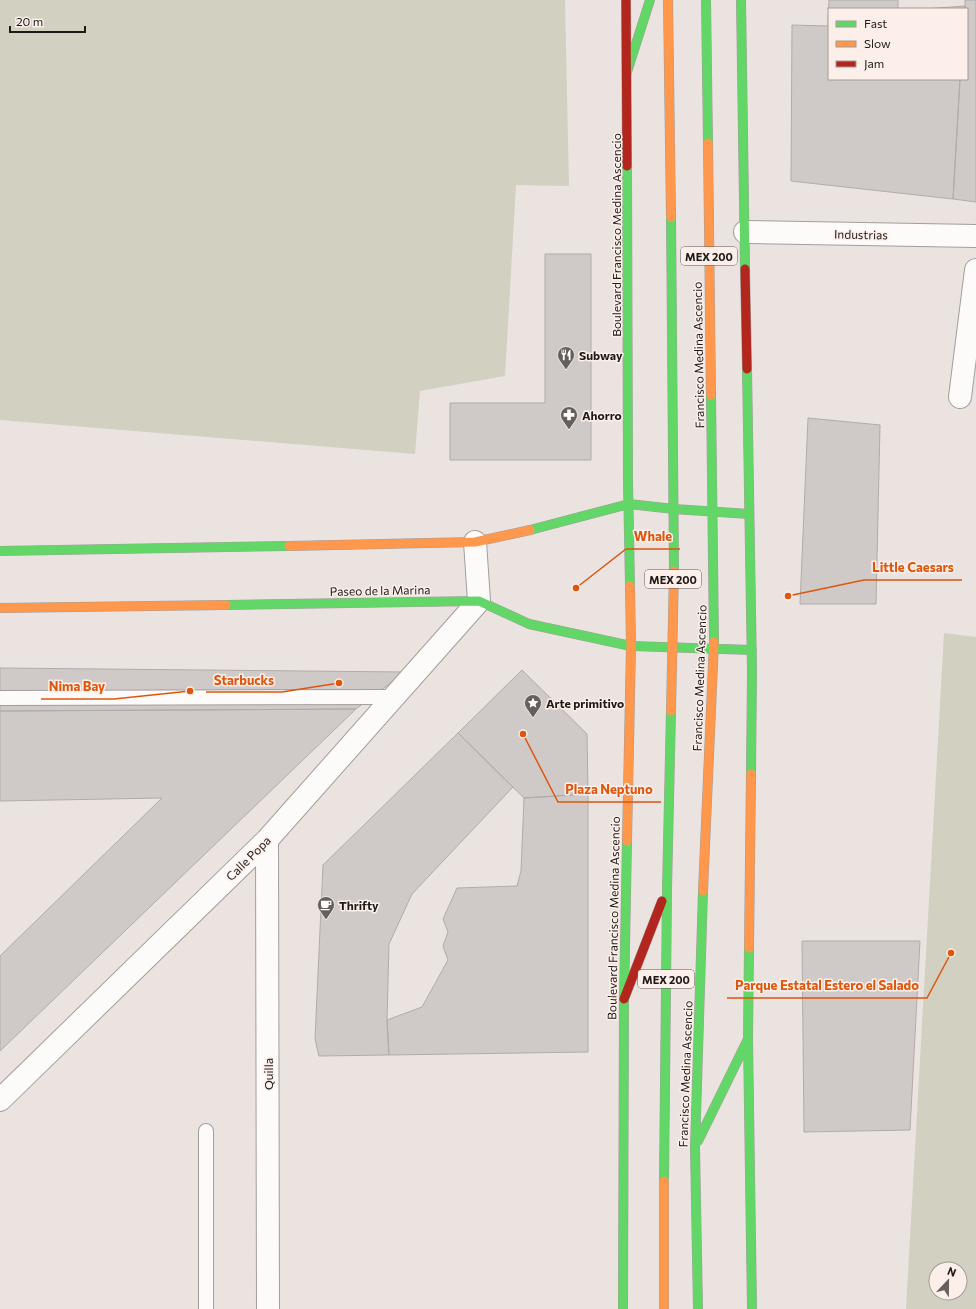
<svg xmlns="http://www.w3.org/2000/svg" width="976" height="1309" font-family="Commissioner,sans-serif">
<style>
.green{fill:#d2d0c1;fill-rule:evenodd}
.building{fill:#cfcac8;stroke:#b1aba9}
.lines{fill:none;stroke-linecap:round;stroke-linejoin:round}
.lane-casing{stroke:#a39e9c;stroke-width:16}
.street-casing{stroke:#a39e9c;stroke-width:24}
.fast-casing{stroke:#a39e9c;stroke-width:10}
.slow-casing{stroke:#a39e9c;stroke-width:10}
.jam-casing{stroke:#a39e9c;stroke-width:10}
.lane{stroke:#fcfbfa;stroke-width:14}
.street{stroke:#fcfbfa;stroke-width:22}
.fast{stroke:#63d668;stroke-width:9}
.slow{stroke:#ff974d;stroke-width:9}
.jam{stroke:#b3261e;stroke-width:9}
.labels{text-anchor:middle;dominant-baseline:central;stroke-width:3;stroke-linejoin:round;paint-order:stroke}
.shield{fill:#fcefe9;stroke:#615a57;stroke-width:1}
.shield-label{font-size:11px;font-weight:bold;fill:#1e1a18}
.street-label{font-size:12px;fill:#1e1a18;stroke:#fcefe9}
.poi-label{font-size:12px;font-weight:bold;fill:#1e1a18;stroke:#fcefe9;text-anchor:start}
.leader{fill:none;stroke:#de560d;stroke-width:1.5}
.callout-dot{fill:#de560d;stroke:#fcefe9;stroke-width:1.5}
.callout-label{font-size:13px;text-anchor:middle;font-weight:bold;fill:#de560d;stroke:#fcefe9;stroke-width:3;stroke-linejoin:round;paint-order:stroke}
</style>
<rect width="100%" height="100%" fill="#eae3e0"/>
<path class="green" d="M0 0H565L569 186 516 185 505 376 420 391 415 454 0 420Z
M944 633 976 637V1309H906ZM936 1269H960V1293H936Z"/>
<path class="building" d="M829 0H898V9H829V79H960L953 199 791 181 792 25 828 26Z
M965 0H976V202L953 199 960 79H967V9H965Z
M965 6V9H924Z
M545 254H591V460H450V403H545Z
M808 418 880 425 876 604H800Z
M0 668 405 672 356 709 0 711Z
M522 670 587 734 588 794 524 798 458 733Z
M356 709 0 1051V956L162 798 0 801V711Z
M458 733 513 787 412 894 389 944 387 1020 389 1055 319 1056 315 1039 323 865Z
M588 794V1052L389 1055 387 1020 422 1007 448 960 443 946 448 932 443 919 457 888 517 886 521 871 524 798Z
M802 941H920L910 1130 804 1132Z"/>
<g class="lines">
<defs>
<path id="lane" d="M0 698 394 697
M206 1131V1309"/>
<path id="street" d="M745 232 976 236
M960 397 976 270
M267 840 268 1309
M0 1100 267 840 479 601 475 542"/>
<path id="fast" d="M706 0 708 143
M741 0 745 269
M627 72 650 0
M627 166 628 482 630 586
M671 217 674 571
M747 369 752 671 751 774
M711 395 714 642
M530 530 629 504 674 509 749 514
M0 551 289 546
M226 605 479 601 529 624 631 646 752 650
M749 948 748 1039 752 1309
M698 1141 748 1039
M664 1181 667 889 671 711
M623 1309 624 999 627 841
M698 1309 695 1148 703 891"/>
<path id="slow" d="M668 0 671 217
M708 143 711 395
M289 546 475 542 530 530
M0 608 226 605
M671 711 674 571
M627 841 631 646 630 586
M703 891 714 642
M749 948 751 774
M664 1181V1309"/>
<path id="jam" d="M626 0 627 166
M745 269 747 369
M624 999 662 901"/>
</defs>
<use href="#lane" class="lane-casing"/>
<use href="#street" class="street-casing"/>
<use href="#fast" class="fast-casing"/>
<use href="#slow" class="slow-casing"/>
<use href="#jam" class="jam-casing"/>
<use href="#lane" class="lane"/>
<use href="#street" class="street"/>
<use href="#fast" class="fast"/>
<use href="#slow" class="slow"/>
<use href="#jam" class="jam"/>
</g>
<defs>
<symbol id="restaurant-pin" viewBox="-11 -11 22 30"><path d="M0 17L-7.5 6A9.5 9.5 0 1 1 7.5 6Z" fill="#65605e" stroke="#fcefe9"/><path d="M-5-6h1v4h1v-4h1v4h1v-4h1v5L-1.5 .5V6h-2V.5L-5-1ZM5-6V6H3V1.5H1.5Q1.5-4 5-6Z" fill="#fff"/></symbol>
<symbol id="pharmacy-pin" viewBox="-11 -11 22 30"><path d="M0 17L-7.5 6A9.5 9.5 0 1 1 7.5 6Z" fill="#65605e" stroke="#fcefe9"/><path d="M-2-6h4v4h4v4h-4v4h-4v-4h-4v-4h4Z" fill="#fff"/></symbol>
<symbol id="sight-pin" viewBox="-11 -11 22 30"><path d="M0 17L-7.5 6A9.5 9.5 0 1 1 7.5 6Z" fill="#65605e" stroke="#fcefe9"/><path d="M0-6L1.8-2.2L6-1.7L2.9 1.2L3.7 5.4L0 3.3L-3.7 5.4L-2.9 1.2L-6-1.7L-1.8-2.2Z" fill="#fff"/></symbol>
<symbol id="cafe-pin" viewBox="-11 -11 22 30"><path d="M0 17L-7.5 6A9.5 9.5 0 1 1 7.5 6Z" fill="#65605e" stroke="#fcefe9"/><path d="M-5.5-4.5H6V0H3Q3 3.5 0 3.5H-2.5Q-5.5 3.5-5.5 0ZM3-3.2v2h1.7v-2ZM-6 4.5H4V6H-6Z" fill="#fff"/></symbol>
</defs>
<g fill-rule="evenodd">
<use href="#restaurant-pin" x="556" y="345" width="20" height="27"/>
<use href="#pharmacy-pin" x="559" y="405" width="20" height="27"/>
<use href="#sight-pin" x="523" y="693" width="20" height="27"/>
<use href="#cafe-pin" x="316" y="895" width="20" height="27"/>
</g>
<g class="labels">
<g class="shield">
<rect x="681" y="247" width="56" height="18" rx="3"/>
<rect x="645" y="570" width="56" height="18" rx="3"/>
<rect x="638" y="970" width="56" height="18" rx="3"/>
</g>
<g class="shield-label">
<text x="709" y="256">MEX 200</text>
<text x="673" y="579">MEX 200</text>
<text x="666" y="979">MEX 200</text>
</g>
<g class="street-label">
<text transform="translate(861 234) rotate(1)">Industrias</text>
<text transform="translate(616 235) rotate(-90)">Boulevard Francisco Medina Ascencio</text>
<text transform="translate(698 355) rotate(-91)">Francisco Medina Ascencio</text>
<text transform="translate(380 590) rotate(-1)">Paseo de la Marina</text>
<text transform="translate(699 678) rotate(-88)">Francisco Medina Ascencio</text>
<text transform="translate(248 858) rotate(-45)">Calle Popa</text>
<text transform="translate(613 918) rotate(-89)">Boulevard Francisco Medina Ascencio</text>
<text transform="translate(268 1074) rotate(-90)">Quilla</text>
<text transform="translate(685 1074) rotate(-88)">Francisco Medina Ascencio</text>
</g>
<g class="poi-label">
<text x="579" y="355">Subway</text>
<text x="582" y="415">Ahorro</text>
<text x="546" y="703">Arte primitivo</text>
<text x="339" y="905">Thrifty</text>
</g>
</g>
<path class="leader" d="M576 588L626 549H680M788 596L864 580H962M339 683L282 692H206M190 691L114 699H41M523 734L558 802H661M951 953L927 998H727"/>
<g class="callout-dot">
<circle cx="576" cy="588" r="4"/>
<circle cx="788" cy="596" r="4"/>
<circle cx="339" cy="683" r="4"/>
<circle cx="190" cy="691" r="4"/>
<circle cx="523" cy="734" r="4"/>
<circle cx="951" cy="953" r="4"/>
</g>
<g class="callout-label">
<text x="653" y="541">Whale</text>
<text x="913" y="572">Little Caesars</text>
<text x="244" y="685">Starbucks</text>
<text x="77" y="691">Nima Bay</text>
<text x="609" y="794">Plaza Neptuno</text>
<text x="827" y="990">Parque Estatal Estero el Salado</text>
</g>
<rect x="828" y="8" width="140" height="72" fill="#fcefe9" stroke="#a39a95"/>
<rect x="836" y="21" width="20" height="6" fill="#63d668" stroke="#a39a95"/>
<text x="864" y="28" font-size="12" fill="#1e1a18">Fast</text>
<rect x="836" y="41" width="20" height="6" fill="#ff974d" stroke="#a39a95"/>
<text x="864" y="48" font-size="12" fill="#1e1a18">Slow</text>
<rect x="836" y="61" width="20" height="6" fill="#b3261e" stroke="#a39a95"/>
<text x="864" y="68" font-size="12" fill="#1e1a18">Jam</text>
<g transform="translate(948 1281) rotate(22)"><circle r="19" fill="#fcefe9" stroke="#a39a95"/>
<path d="M0-3L7 15L0 10L-7 15Z" fill="#65605e"/>
<text y="-6" font-size="11" font-weight="bold" text-anchor="middle" fill="#1e1a18">N</text>
</g>
<path d="M10 26v6h75v-6" fill="none" stroke="#1e1a18" stroke-width="2"/>
<text x="16" y="26" font-size="12" fill="#1e1a18" stroke="#fcefe9" stroke-width="3" paint-order="stroke">20 m</text>
</svg>
